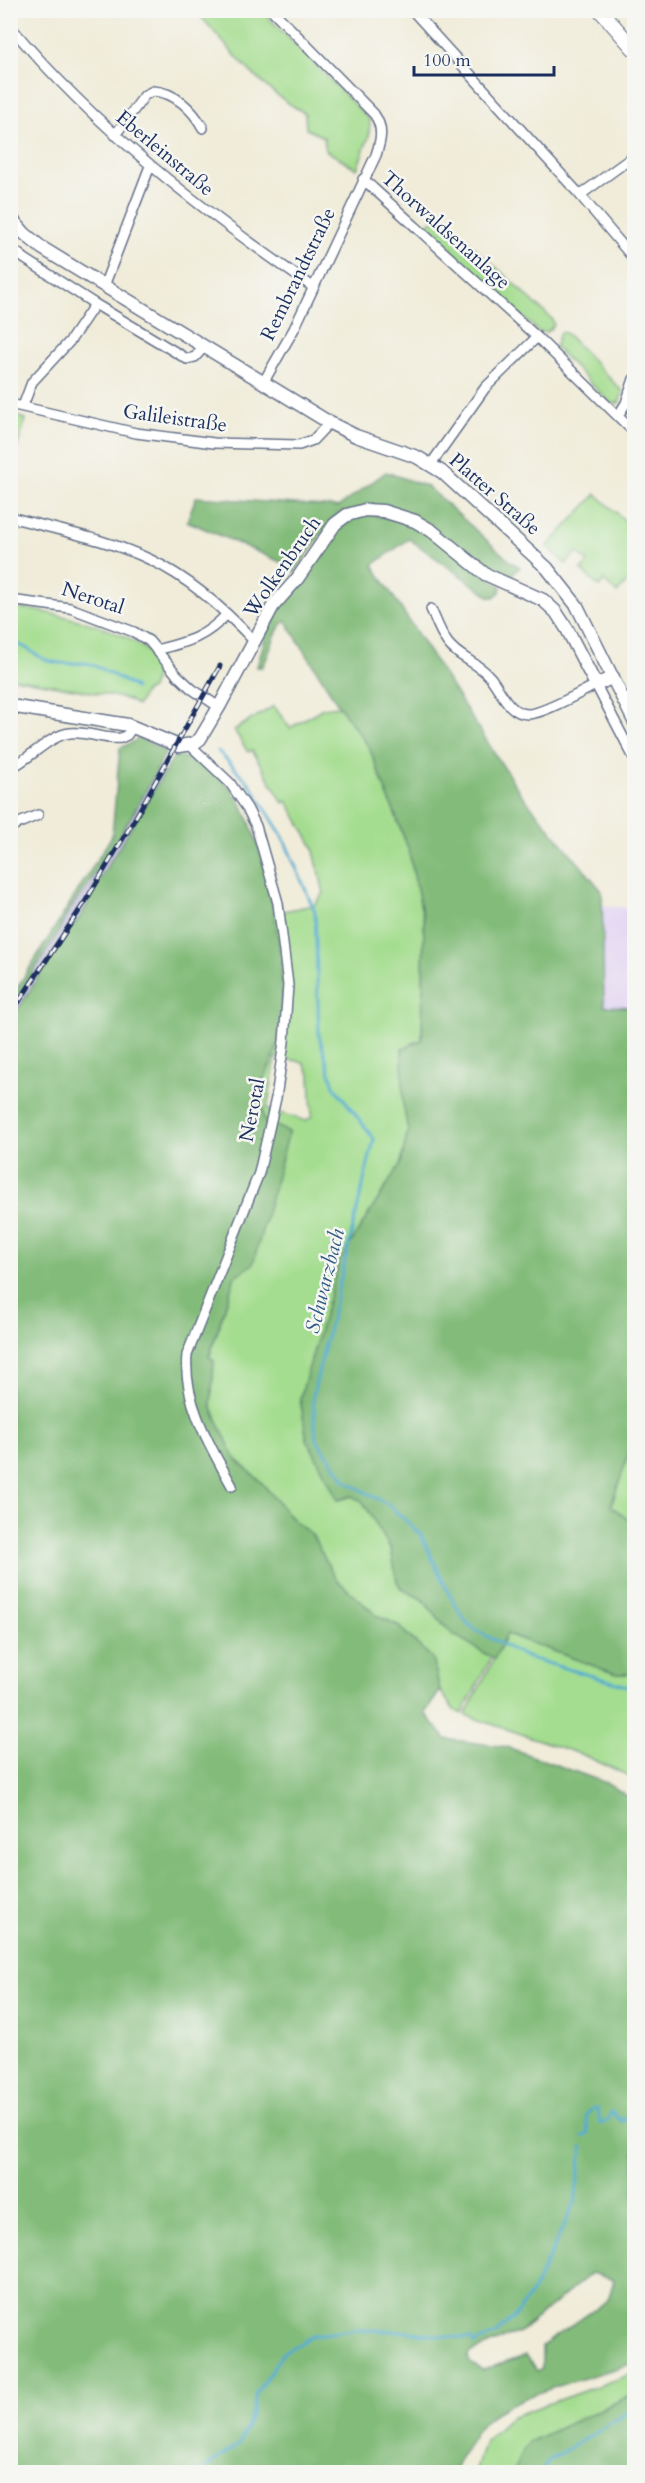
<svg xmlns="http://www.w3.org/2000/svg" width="645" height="2483" font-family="Cardo,serif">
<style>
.built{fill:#e2d4f3}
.industrial{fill:#c5c0da}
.green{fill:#a4dd8f;stroke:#608676;stroke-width:1.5;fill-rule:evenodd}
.forest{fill:#83bc7a;stroke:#4f766c;stroke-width:1.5;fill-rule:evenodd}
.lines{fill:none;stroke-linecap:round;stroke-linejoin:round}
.stream{stroke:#52acd0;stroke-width:3}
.street-casing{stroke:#667189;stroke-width:12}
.secondary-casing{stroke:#667189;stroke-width:15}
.primary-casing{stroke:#667189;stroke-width:16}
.street{stroke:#fff;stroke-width:9}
.secondary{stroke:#fff;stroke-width:12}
.primary{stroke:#fff;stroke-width:14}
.rail-casing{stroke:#1b2f5e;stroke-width:5}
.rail{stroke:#f6f6f2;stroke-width:3;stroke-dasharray:9;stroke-linecap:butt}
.labels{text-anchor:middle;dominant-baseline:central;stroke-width:5;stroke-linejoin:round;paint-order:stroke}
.street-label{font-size:20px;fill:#1b2f5e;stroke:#f6f6f2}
.water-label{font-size:21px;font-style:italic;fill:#2e5b86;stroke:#f6f6f2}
</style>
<rect width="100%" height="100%" fill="#f6f6f2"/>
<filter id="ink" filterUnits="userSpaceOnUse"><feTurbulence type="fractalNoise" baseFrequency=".0167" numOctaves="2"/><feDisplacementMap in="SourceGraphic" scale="12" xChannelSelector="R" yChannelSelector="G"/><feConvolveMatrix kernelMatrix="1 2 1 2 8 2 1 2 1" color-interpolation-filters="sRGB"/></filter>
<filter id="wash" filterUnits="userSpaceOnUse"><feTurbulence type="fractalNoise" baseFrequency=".008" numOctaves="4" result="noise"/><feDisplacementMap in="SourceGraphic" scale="24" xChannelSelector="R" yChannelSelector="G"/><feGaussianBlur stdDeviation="1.35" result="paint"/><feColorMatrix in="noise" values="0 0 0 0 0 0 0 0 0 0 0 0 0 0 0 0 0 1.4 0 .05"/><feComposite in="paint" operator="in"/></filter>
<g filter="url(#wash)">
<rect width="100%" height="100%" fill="#f0ecd9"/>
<path class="built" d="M602 905 634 909V1007H604Z"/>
<path class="industrial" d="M158 769 164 772 146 805 93 890 89 901 73 926 65 934 11 1020V1008L59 931 63 920 79 894 87 886 116 842Z"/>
<path class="green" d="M196 11H262L370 120 369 136 357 169 325 150 324 137 306 129 305 113C259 89 230 49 196 11Z
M438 218 454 229 552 319 554 325 547 332H539L427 229V224Z
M560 332 566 333 623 392 619 403 611 404 555 347Z
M11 415 26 419 12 463H10Z
M596 494 634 529V574L617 593 604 581 599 587 581 570 588 562 577 552 566 564 547 547Z
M11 607C42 610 149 630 156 666 158 674 153 681 151 689L145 692 137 706 129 700 113 696 13 678 11 693Z
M274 706 290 728 323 708 339 706 369 747 408 848 424 921 422 1040 412 1043 403 1103 408 1130 401 1163 340 1260 300 1399 307 1439 339 1500 352 1496 363 1502 391 1549 397 1581 401 1589 422 1599 444 1626 491 1658 462 1714 454 1710 440 1691 433 1659 397 1625 376 1615 335 1578 312 1535 294 1521 262 1483 234 1457 211 1406 214 1361 209 1358 235 1276 289 1132 264 1120 261 1089 279 1042 277 931 273 913 314 905 324 893 313 847 287 801 283 803 252 750 248 752 234 730ZM276 1057 303 1062 310 1074 312 1116 306 1121 267 1109Z
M634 1438V1524L611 1506Z
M507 1634 616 1674H634V1778L583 1755 465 1715Z
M634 2373V2394L531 2441 522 2451 513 2472H475L485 2441 511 2417Z"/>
<path class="forest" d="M386 472 428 487 512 563 520 567 506 580 476 565 429 524 343 511 330 521 294 574 292 567 187 521 196 497 338 507Z
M370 512 416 525 501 586 500 592 494 597H490L409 539 373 565 521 794 602 891 604 1006 634 1007V1438L611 1506 634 1524V1674H616L507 1634 494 1659 451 1633 422 1599 402 1589 397 1581 391 1549 363 1502 352 1496 338 1500 307 1439 300 1398 340 1260 401 1163 408 1130 403 1103 402 1049 422 1040 424 921 408 848 369 747 339 706 286 621C272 631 272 653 262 667H257L267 631 281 605 342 521Z
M138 737 166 751C146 796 118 838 91 880 80 898 66 910 59 931L11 1008V998L112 836 120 748 135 741Z
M175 755C197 759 218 772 232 790 269 838 291 981 279 1041 276 1058 264 1072 261 1089 260 1098 263 1111 264 1120L289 1132 253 1264 235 1276 209 1357 214 1360 211 1406 234 1457 262 1483 294 1521 312 1535 335 1578 376 1615 397 1625 433 1659 440 1691 425 1713 446 1739 507 1747 609 1784 634 1801V2363C598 2375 510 2396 485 2421 471 2435 462 2455 454 2472H11L10 1022 65 934C78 922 88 907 93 890ZM592 2273 614 2280 608 2300 542 2346V2368L537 2371 526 2356 482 2370 470 2363 468 2357 469 2353 521 2331Z
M634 2394V2472H513L522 2451 531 2441Z"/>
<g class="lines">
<path class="stream" d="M10 644C25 642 35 657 49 661 61 665 72 663 85 663 95 664 126 682 135 688
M218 751 250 784 283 837 315 912 319 1036 334 1086 374 1139 313 1395 316 1439 347 1482 389 1505 421 1535 450 1596 467 1623 481 1633 526 1657 634 1688
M583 2137 588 2134 586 2115 593 2108 598 2109 600 2124 608 2120 611 2112 622 2121 631 2114 634 2103
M199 2472 240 2443 253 2411 256 2393 283 2353 315 2335 353 2330 400 2331 472 2339 474 2344 496 2334 517 2314 536 2285 575 2202 582 2147
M539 2472 551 2459 634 2409"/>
</g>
</g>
<g filter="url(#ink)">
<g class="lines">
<defs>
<path id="street" d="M412 10 580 195 634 259
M10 26C97 130 203 211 313 287
M115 135 145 95 153 91C175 92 193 110 203 128
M363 179 537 337 634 432
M580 195 634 156
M10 247 25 259 95 304 187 359 195 357 204 347
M104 286 150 166
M263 383 294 329 376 155C381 140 384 128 374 114L272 10
M10 404 136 433 214 443 299 445 313 440 329 423
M23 406 32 382 70 341 95 304
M618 416 626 403 634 379
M431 464 485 388 537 337
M10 517C57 530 107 539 151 560 191 579 225 610 255 642
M10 600 70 608 134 632 149 641 177 675 192 689 219 707
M431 609C436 620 440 632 447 642 458 658 478 662 490 677 501 690 508 714 528 714 543 714 581 692 596 685L634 758
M156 650C187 642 205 638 227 614
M191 746 230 783 247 808 256 826 278 903 288 985 284 1042 276 1098 259 1173 187 1355C183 1402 210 1446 232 1486
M10 768C30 759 50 735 70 733 87 731 104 740 121 738L127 735 133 726
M10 827 38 815"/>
<path id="secondary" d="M10 217 25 234 42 248 330 423 356 436 417 457 442 472 547 568 577 606 634 721
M10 706 128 725 179 746 193 744 200 739 219 707 273 606 297 579 335 524 347 515 365 510 383 511 415 521 432 531 485 574 543 600 556 612 567 629 596 685 613 677"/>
<path id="primary" d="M600 10 634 49"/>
</defs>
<use href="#street" class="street-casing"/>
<use href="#secondary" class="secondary-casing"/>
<use href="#primary" class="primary-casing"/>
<use href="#street" class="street"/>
<use href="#secondary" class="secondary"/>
<use href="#primary" class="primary"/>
<defs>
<path id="rail" d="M10 1015 85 902 133 822 220 666"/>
</defs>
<use href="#rail" class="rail-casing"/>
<use href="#rail" class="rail"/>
</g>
</g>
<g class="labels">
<g class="street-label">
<text transform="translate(165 153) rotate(40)">Eberleinstraße</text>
<text transform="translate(446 230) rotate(42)">Thorwaldsenanlage</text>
<text transform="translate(298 274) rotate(-64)">Rembrandtstraße</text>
<text transform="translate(175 418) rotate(8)">Galileistraße</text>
<text transform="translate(495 494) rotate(41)">Platter Straße</text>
<text transform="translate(282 567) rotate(-55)">Wolkenbruch</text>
<text transform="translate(93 598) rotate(18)">Nerotal</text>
<text transform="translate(252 1110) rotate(-79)">Nerotal</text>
</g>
<g class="water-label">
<text transform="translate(325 1281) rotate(-76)">Schwarzbach</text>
</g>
</g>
<rect width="645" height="2483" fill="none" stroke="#f6f6f2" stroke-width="36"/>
<path d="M414 66v9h140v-9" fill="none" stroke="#1b2f5e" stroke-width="3"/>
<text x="423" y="66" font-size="18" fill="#1b2f5e" stroke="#f6f6f2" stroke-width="4.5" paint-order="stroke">100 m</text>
</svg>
